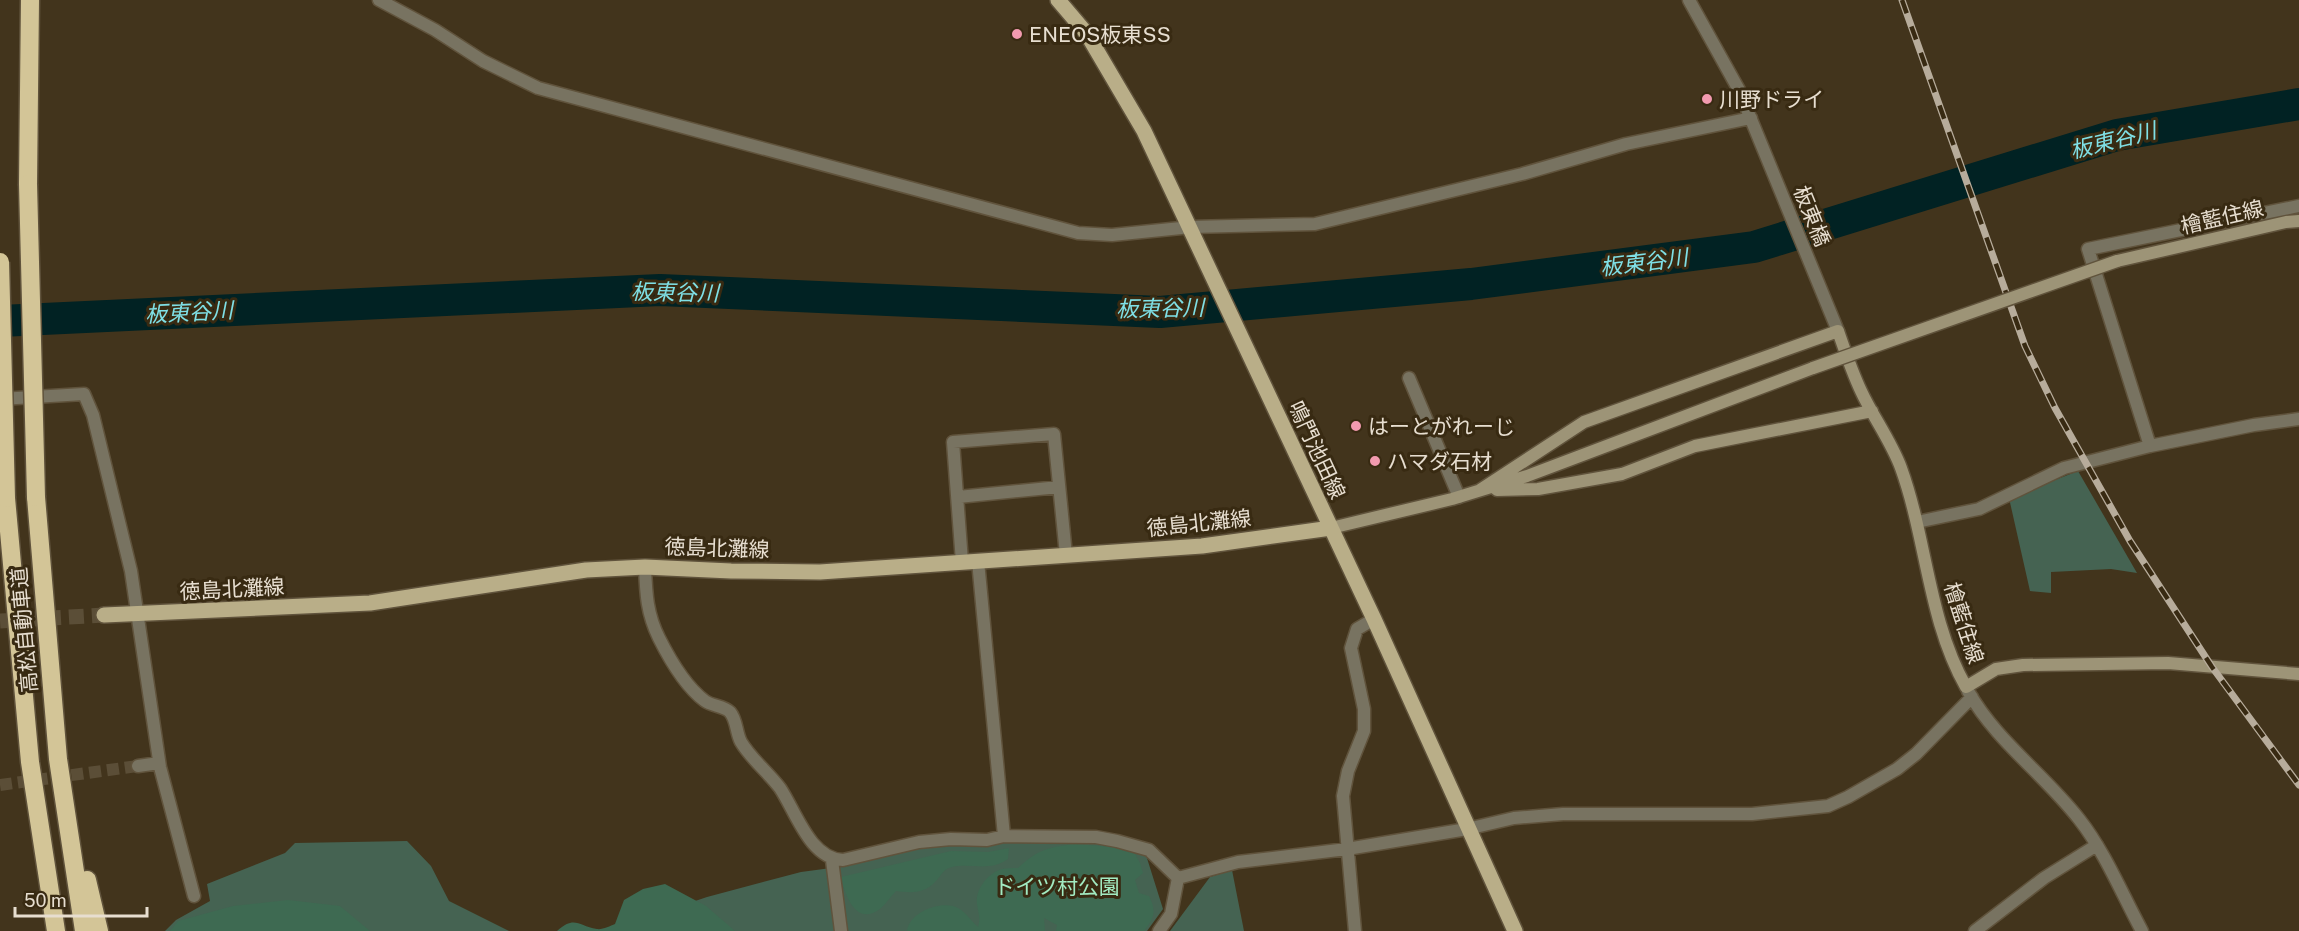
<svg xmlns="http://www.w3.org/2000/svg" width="2299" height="931" font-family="'Public Sans','Noto Sans JP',sans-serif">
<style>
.green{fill:#456352}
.forest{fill:#3e6a52}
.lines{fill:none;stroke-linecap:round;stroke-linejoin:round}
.river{stroke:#012223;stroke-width:32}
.street-tunnel{stroke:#5b4e37;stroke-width:12;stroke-dasharray:12 6;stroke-linecap:butt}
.primary-tunnel{stroke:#5b4e37;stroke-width:15;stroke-dasharray:15 8;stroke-linecap:butt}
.street-casing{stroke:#60533c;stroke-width:15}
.secondary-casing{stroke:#60533c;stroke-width:15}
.primary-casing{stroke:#60533c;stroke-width:18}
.highway-casing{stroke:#60533c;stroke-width:21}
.street{stroke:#787361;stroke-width:12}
.secondary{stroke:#9d9477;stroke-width:12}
.primary{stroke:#b9ae88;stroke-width:15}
.highway{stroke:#d3c597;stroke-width:18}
.rail-casing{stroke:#b7ac9b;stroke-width:7}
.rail{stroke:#382a12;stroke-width:4.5;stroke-dasharray:14;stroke-linecap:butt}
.secondary-bridge-casing{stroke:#60533c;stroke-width:15;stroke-linecap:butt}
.highway-bridge-casing{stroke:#60533c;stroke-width:21;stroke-linecap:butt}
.secondary-bridge{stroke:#9d9477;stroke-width:12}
.highway-bridge{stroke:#d3c597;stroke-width:18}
.poi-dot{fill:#f29aaf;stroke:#382a12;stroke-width:2}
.labels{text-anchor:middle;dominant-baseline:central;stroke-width:6;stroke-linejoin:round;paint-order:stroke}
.poi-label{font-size:21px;fill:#e7ded0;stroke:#382a12;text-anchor:start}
.street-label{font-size:21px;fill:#e7ded0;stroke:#382a12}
.park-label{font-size:21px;fill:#a2ebc2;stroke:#382a12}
.water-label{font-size:22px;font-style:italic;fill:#7fe0e6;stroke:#382a12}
</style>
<rect width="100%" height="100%" fill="#42341c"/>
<path class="green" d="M2078 471 2137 573 2111 569 2051 572V593L2030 591 2009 498Z
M1078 840 1113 844 1146 855 1163 909 1147 931H606L707 897 801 872 846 866 920 848 952 845 990 846 1009 841Z
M407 841 431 866 449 901 509 931H165L176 920 210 901 207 884 285 853 295 843Z
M1232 870 1244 931H1170L1210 877Z"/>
<path class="forest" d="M1076 844 1112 847 1135 854 1140 863 1143 873 1135 880 1139 893 1149 896C1157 912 1154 918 1144 931H1056L1057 925 1044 918 1045 931H907C909 913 937 902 953 906 964 909 970 920 978 927 981 917 978 913 977 904 975 890 987 875 999 870 1005 868 1012 868 1018 868 1038 849 1050 847 1076 844Z
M1009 848 1008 859C990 872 972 863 952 867 943 869 941 876 935 882 924 894 910 893 896 891 891 896 886 904 880 909 855 927 845 894 841 877L951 851 988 852Z
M665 884 706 906 735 931H557C575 915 578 926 597 929 602 930 610 926 615 924L624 900 643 889Z
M288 900 340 906 370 931H170L178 921 233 906Z"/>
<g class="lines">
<path class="river" d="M0 321 660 290 1160 312 1471 284 1754 247 2117 135 2299 104"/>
<path class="street-tunnel" d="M0 785 138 766"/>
<path class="primary-tunnel" d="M0 621 104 615"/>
<defs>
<path id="street" d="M379 0 435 30 483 61 538 88 1078 233 1112 235 1191 227 1315 224 1522 174 1626 144 1751 118
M1689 0 1739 90 1838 331
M1409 378 1459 497
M0 399 84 394 93 415 131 571 160 767 194 896
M2150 446 2088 249 2299 206
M958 497 1059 487
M1917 522 1979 509 2064 468 2150 446 2254 425 2299 419
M978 561 1004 836
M962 562 953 442 1054 434 1066 555
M645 567C646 594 647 614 659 638 670 660 686 687 705 701 712 706 724 706 730 712 737 720 736 733 741 742 751 759 768 772 780 788 796 812 810 859 843 860L919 842 951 839 987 840 1004 836 1096 837 1117 841 1149 850 1178 878 1171 914 1159 931
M1968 691C1996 741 2044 774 2079 819 2105 852 2122 894 2142 931
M138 766 159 763
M832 860 841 931
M1178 878 1238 862 1347 849 1467 829 1514 818 1563 814H1752L1828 806 1848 797 1897 769 1916 754 1972 697
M1355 931 1343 796 1348 771 1364 731V709L1351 648 1357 629 1374 619
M1975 931 2044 878 2097 845"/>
<path id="secondary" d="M2117 261 2286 222 2299 221
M1480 490 1584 422 1838 331C1845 351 1852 372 1861 391 1873 417 1891 441 1901 468 1927 540 1928 620 1966 687L1996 669 2023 665 2168 663 2299 674
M1497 490 1538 489 1622 474 1695 446 1872 411
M1331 528 1452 499 1527 476 1813 368"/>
<path id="primary" d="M1058 0 1087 34 1144 131 1374 619 1515 931
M104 615 370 603 586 570 645 567 731 571 820 572 1202 546 1331 528"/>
<path id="highway" d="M28 184 30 0
M36 497 58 759 84 931
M6 498 30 762 56 931
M87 880 99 931"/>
</defs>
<use href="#street" class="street-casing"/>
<use href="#secondary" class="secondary-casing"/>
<use href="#primary" class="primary-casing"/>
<use href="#highway" class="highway-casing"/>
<use href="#street" class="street"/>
<use href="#secondary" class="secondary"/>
<use href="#primary" class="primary"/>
<use href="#highway" class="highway"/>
<defs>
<path id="rail" d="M1902 0 2025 346 2055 408 2130 541 2212 667 2299 785"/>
</defs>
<use href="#rail" class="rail-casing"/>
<use href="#rail" class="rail"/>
<defs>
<path id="secondary-bridge" d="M1813 368 2117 261"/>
<path id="highway-bridge" d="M28 184 36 497
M0 262 6 498"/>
</defs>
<use href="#secondary-bridge" class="secondary-bridge-casing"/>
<use href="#highway-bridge" class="highway-bridge-casing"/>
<use href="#secondary-bridge" class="secondary-bridge"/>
<use href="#highway-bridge" class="highway-bridge"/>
</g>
<g class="poi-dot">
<circle cx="1017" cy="34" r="6"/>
<circle cx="1707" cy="99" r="6"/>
<circle cx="1356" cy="426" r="6"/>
<circle cx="1375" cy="461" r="6"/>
</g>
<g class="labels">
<g class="poi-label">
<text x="1029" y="34">ENEOS板東SS</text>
<text x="1719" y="99">川野ドライ</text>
<text x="1368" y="426">はーとがれーじ</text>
<text x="1387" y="461">ハマダ石材</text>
</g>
<g class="street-label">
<text transform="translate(1812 216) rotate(68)">板東橋</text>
<text transform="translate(2222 217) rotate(-13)">檜藍住線</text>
<text transform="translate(1317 450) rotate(65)">鳴門池田線</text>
<text transform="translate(1199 523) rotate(-6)">徳島北灘線</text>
<text transform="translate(717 548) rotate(2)">徳島北灘線</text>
<text transform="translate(232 589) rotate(-3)">徳島北灘線</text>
<text transform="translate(1964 623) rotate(72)">檜藍住線</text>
<text transform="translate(24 630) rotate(-95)">高松自動車道</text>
</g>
<g class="park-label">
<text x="1057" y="886">ドイツ村公園</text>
</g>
<g class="water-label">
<text transform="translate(2113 140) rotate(-14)">板東谷川</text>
<text transform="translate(1644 262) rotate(-7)">板東谷川</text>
<text transform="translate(675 292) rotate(1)">板東谷川</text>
<text transform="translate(1160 308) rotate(-1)">板東谷川</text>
<text transform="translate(189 312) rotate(-3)">板東谷川</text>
</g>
</g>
<path d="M15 907v9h132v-9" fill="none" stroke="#e7ded0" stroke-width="3"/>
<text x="24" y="907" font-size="18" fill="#e7ded0" stroke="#382a12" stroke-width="4.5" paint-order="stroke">50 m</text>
</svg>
